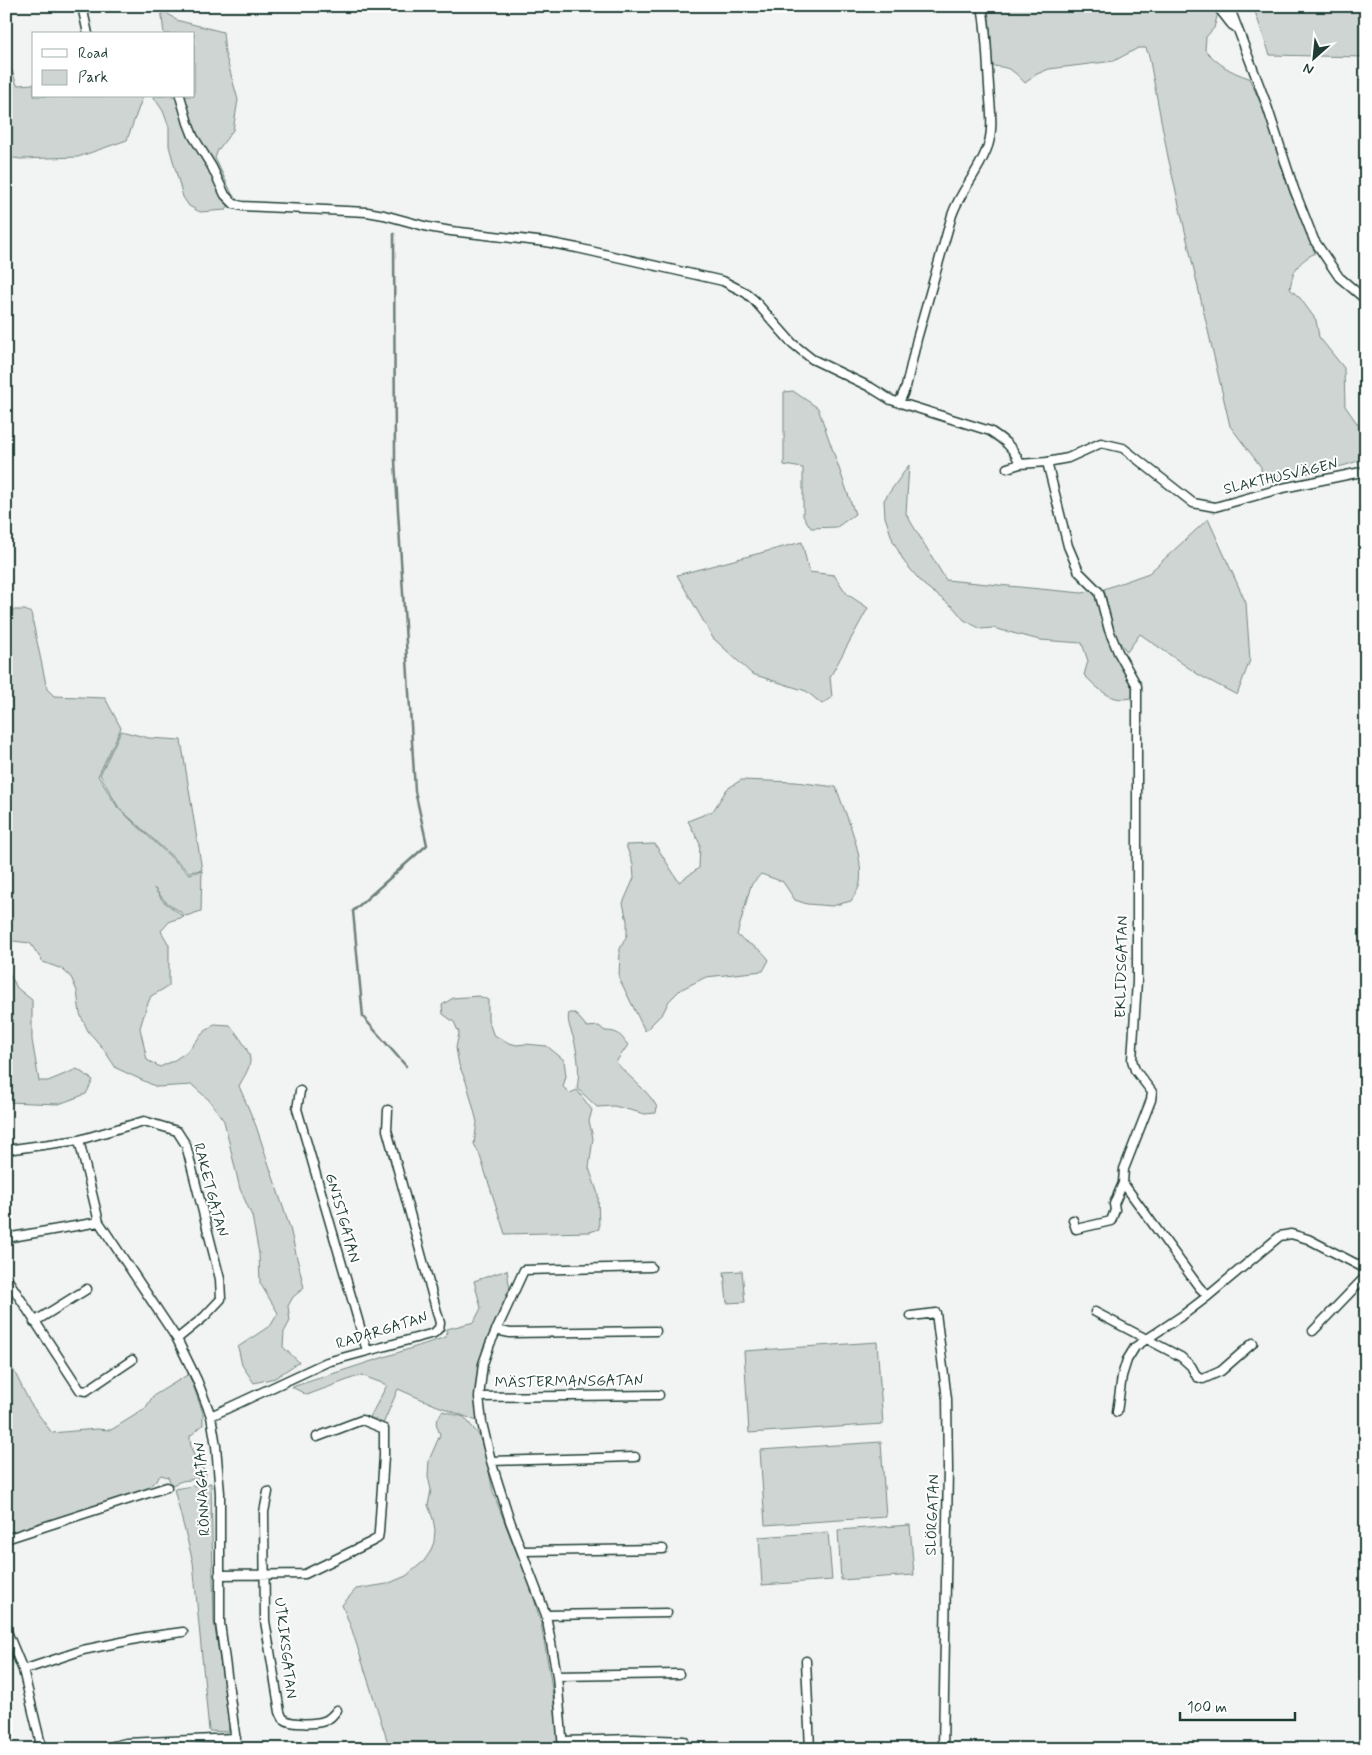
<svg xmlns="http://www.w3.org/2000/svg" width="1372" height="1755" font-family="Mynerve,sans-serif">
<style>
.green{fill:#ced5d3;stroke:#768984}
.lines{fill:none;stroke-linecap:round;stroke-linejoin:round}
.stream{stroke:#6d807b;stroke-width:2.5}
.minor-casing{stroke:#1f3d34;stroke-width:11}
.minor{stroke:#fff;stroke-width:8}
.labels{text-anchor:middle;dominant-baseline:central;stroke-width:4;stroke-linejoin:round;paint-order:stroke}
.street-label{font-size:15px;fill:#1f3d34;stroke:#fff}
</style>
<rect width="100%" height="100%" fill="#f2f3f3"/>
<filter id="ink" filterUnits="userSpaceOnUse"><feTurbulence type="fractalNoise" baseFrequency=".02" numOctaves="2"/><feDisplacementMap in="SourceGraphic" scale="10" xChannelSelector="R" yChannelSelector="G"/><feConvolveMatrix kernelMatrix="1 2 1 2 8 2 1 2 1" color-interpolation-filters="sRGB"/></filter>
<g filter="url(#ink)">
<path class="green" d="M987 6H1212L1218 13 1214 28 1206 37 1205 50C1218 64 1230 72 1249 78L1263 108 1290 193 1315 253C1297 263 1293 270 1290 289L1300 298 1316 320 1319 337 1344 368 1345 406 1366 436C1366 444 1360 453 1358 461 1326 473 1292 473 1261 484V467L1230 426 1168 157 1149 56 1146 48H1138L1114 61 1049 69 1037 74 1025 83C1013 70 1010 67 992 66L990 26Z
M1253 6H1366V57L1270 55Z
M161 8 176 20 223 32 225 53 238 100 233 130 218 150 215 158 233 196 226 210 200 212 189 206 183 197 169 146V127L163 111 153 96H194V34H164Z
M6 65H10L17 85 34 84V96H143L127 140 78 157 21 159 6 157Z
M793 391 818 408 855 514 837 527 811 528 803 516V468L784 465V392Z
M909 465 906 514 946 580 1082 593 1095 590 1135 685V697C1111 704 1100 690 1084 675L1088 661 1082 643 1040 640 993 628 981 629 964 620 954 608 924 585 905 563 893 541 885 517 884 500Z
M1208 519 1246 603 1250 660 1237 695 1199 675 1140 634 1127 652 1113 633 1104 589 1149 573Z
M802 542 809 572 834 575 847 594 868 608 830 677 832 697 822 704 806 691 752 674 713 638 677 575Z
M6 610H25L31 613 47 689 54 696 105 698 121 728 98 776 118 808 189 874 202 871 201 911 186 916 165 901 154 888 163 901 184 917 170 921 161 931 169 945V986L151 996 146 1008 140 1028 147 1060 160 1067 173 1061 188 1051 202 1034 214 1024 230 1025C237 1034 250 1050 250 1060 250 1069 243 1078 239 1086L256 1126 290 1228 304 1288 293 1297 288 1306 290 1321 284 1332 283 1347 299 1362 275 1378 254 1383 242 1365 238 1347 271 1325 278 1313 260 1283 259 1254 252 1216 240 1189 224 1121 209 1100 192 1085 157 1087 116 1068 102 1047 88 1031 80 1014 77 991 71 977 62 969 43 962 30 943 13 941 6 949Z
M121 731 149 738 181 740 202 870 189 872 119 808 100 775Z
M741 780 796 782 836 787C846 816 864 853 860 883 859 889 854 896 851 901L832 906 807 904 795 900 783 882 761 874 751 885 737 935C749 946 761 947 769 960L763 971 706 977 680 990 669 1001 663 1013 645 1031 619 978 620 949 627 935V921L623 903 634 878 633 865 626 845 655 844 679 882 699 868 700 844 688 821 713 811 727 789Z
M6 967 17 988 32 1000V1040L39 1081H48L77 1069 93 1080 86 1094 59 1104 6 1102Z
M479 996 488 1000V1019L493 1034 496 1036 509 1043 517 1045 525 1044 547 1046 564 1060 566 1076 563 1087 570 1093 577 1090 592 1110 589 1121 593 1138 589 1168 598 1194 599 1229 590 1232 505 1234 479 1153 474 1144 477 1122 467 1084 459 1065 456 1048 459 1033 454 1022 443 1014 442 1005 453 998Z
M569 1013H575L587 1027 599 1026 605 1031C619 1031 620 1035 628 1045L616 1062C629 1078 647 1089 657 1107L656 1113 645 1114 614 1106 597 1107 577 1088C580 1074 578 1057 575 1044 573 1033 566 1023 569 1013Z
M507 1270 510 1290 483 1348 477 1380V1421L435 1405 398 1389 383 1424 370 1417 387 1385 361 1375 307 1395 292 1387 446 1337 447 1329 474 1322 481 1308 474 1281Z
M742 1271 745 1302 727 1303 724 1272Z
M877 1342 883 1424 749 1433 744 1351Z
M6 1360 13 1369 30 1403 52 1433 96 1429 111 1430 145 1409 153 1396 189 1374 203 1413V1425L190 1436C190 1450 196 1463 206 1472L205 1478 182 1481 172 1485 168 1477 161 1475 146 1490 6 1534Z
M442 1411 464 1417 479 1435 486 1457 493 1492 515 1549 529 1580 541 1624 550 1675 557 1725 558 1749H391L388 1743 352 1630 342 1605 356 1589 387 1584 406 1576 424 1561 430 1552 434 1542 435 1530 433 1519 428 1505 431 1490 428 1476 429 1460 440 1435 436 1423Z
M881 1442 886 1517 765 1525 760 1450Z
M211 1483 214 1622 230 1724 228 1732 209 1731 193 1562 174 1489Z
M910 1525 914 1575 841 1580 838 1530Z
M828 1532 832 1580 762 1585 759 1537Z"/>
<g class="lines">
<path class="stream" d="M394 234 395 461 415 791 427 845 353 911 363 1017 406 1066"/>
<defs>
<path id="minor" d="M82 6 88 34
M1217 6 1232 25 1235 27
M1229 6 1266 103 1294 189 1314 240 1339 277 1366 300
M180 96 188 123 193 136 212 167 225 195 234 204 242 206 367 212 384 215 428 227 451 231 546 242 577 248 723 281 746 293 754 300 792 343 812 359 870 387 891 400 990 431C1004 440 1014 448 1020 464
M899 403 906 387 917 339 952 215C960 192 977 174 986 151 995 131 990 107 989 86 987 59 987 33 982 6
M1047 462 1068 546 1079 572 1099 592 1109 630 1118 652 1137 686V981L1132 1060 1135 1070 1152 1092 1151 1100 1124 1169 1123 1183 1199 1287 1208 1296 1183 1315 1135 1347 1127 1360 1122 1376 1117 1412
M1007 468 1020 464 1047 462 1068 458 1101 443 1123 448 1193 503 1215 507 1283 488 1366 471
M300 1091 297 1109 367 1351
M79 1140 99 1222 177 1339 197 1380 211 1416 216 1446 220 1493V1623L237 1749
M6 1150 79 1140 144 1121 177 1131 186 1145 220 1279 221 1299 204 1317 177 1339
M1073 1220 1076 1229 1111 1221 1115 1210 1114 1204 1123 1183
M6 1238 99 1222
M6 1277 80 1390 86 1391 132 1360
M1208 1296 1280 1236 1291 1234 1308 1239 1366 1269
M1095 1312 1181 1357 1191 1366 1197 1377 1203 1379 1221 1371 1253 1343
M911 1316 936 1313 947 1399 948 1469 943 1749
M34 1322 87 1289
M496 1330 510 1333 656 1331
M1313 1331 1366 1276
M479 1397 659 1395
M211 1416 327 1362 434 1333 439 1328 440 1323 387 1130 388 1110
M491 1461 635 1457
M268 1492 264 1512 265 1621 280 1712C281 1714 282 1718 284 1719 291 1725 316 1724 324 1721 330 1719 333 1715 337 1710
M6 1539 167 1487
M522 1551 663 1549
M219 1575 305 1574 373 1541 378 1538 379 1532 384 1456V1429L362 1420 317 1437
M546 1615 667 1613
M6 1629 23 1670 42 1749
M806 1661 810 1749
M23 1670 83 1650 146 1637 183 1632
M557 1676 679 1674
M563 1741 634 1739 684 1741
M101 1749 126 1743 236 1738
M563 1749 557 1676 546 1615 510 1521 491 1461 482 1423 479 1397 483 1364 490 1344 524 1270 651 1267"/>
</defs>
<use href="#minor" class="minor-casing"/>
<use href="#minor" class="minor"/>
</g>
</g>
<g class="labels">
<g class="street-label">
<text transform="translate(1281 477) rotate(-13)">SLAKTHUSVÄGEN</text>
<text transform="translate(1122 967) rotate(-89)">EKLIDSGATAN</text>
<text transform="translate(210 1190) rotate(75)">RAKETGATAN</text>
<text transform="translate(342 1218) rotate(74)">GNISTGATAN</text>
<text transform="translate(382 1331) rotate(-17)">RADARGATAN</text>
<text transform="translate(569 1382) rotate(-1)">MÄSTERMANSGATAN</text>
<text transform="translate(203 1489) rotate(-93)">RÖNNAGATAN</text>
<text transform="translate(933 1515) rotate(-88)">SLÖRGATAN</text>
<text transform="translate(285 1648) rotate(83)">UTKIKSGATAN</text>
</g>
</g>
<rect width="1372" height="1755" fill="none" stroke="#fff" stroke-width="25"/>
<rect x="12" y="12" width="1347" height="1730" fill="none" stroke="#1f3d34" stroke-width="2" filter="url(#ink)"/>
<rect x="32" y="32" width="162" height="65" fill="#ffffff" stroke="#a5b1ae"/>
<rect x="42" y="49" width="25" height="8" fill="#ffffff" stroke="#a5b1ae"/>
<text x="78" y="58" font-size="15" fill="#1f3d34">Road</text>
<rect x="42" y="70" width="25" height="15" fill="#ced5d3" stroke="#a5b1ae"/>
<text x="78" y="82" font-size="15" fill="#1f3d34">Park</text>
<g transform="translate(1314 58) rotate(207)" stroke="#ffffff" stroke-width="4" paint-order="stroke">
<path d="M0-4L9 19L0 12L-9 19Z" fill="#1f3d34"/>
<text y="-8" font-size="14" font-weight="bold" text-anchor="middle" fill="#1f3d34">N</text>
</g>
<path d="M1180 1712v8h115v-8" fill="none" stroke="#1f3d34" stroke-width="2.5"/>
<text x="1187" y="1712" font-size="15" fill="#1f3d34" stroke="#ffffff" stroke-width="4" paint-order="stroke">100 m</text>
</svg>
